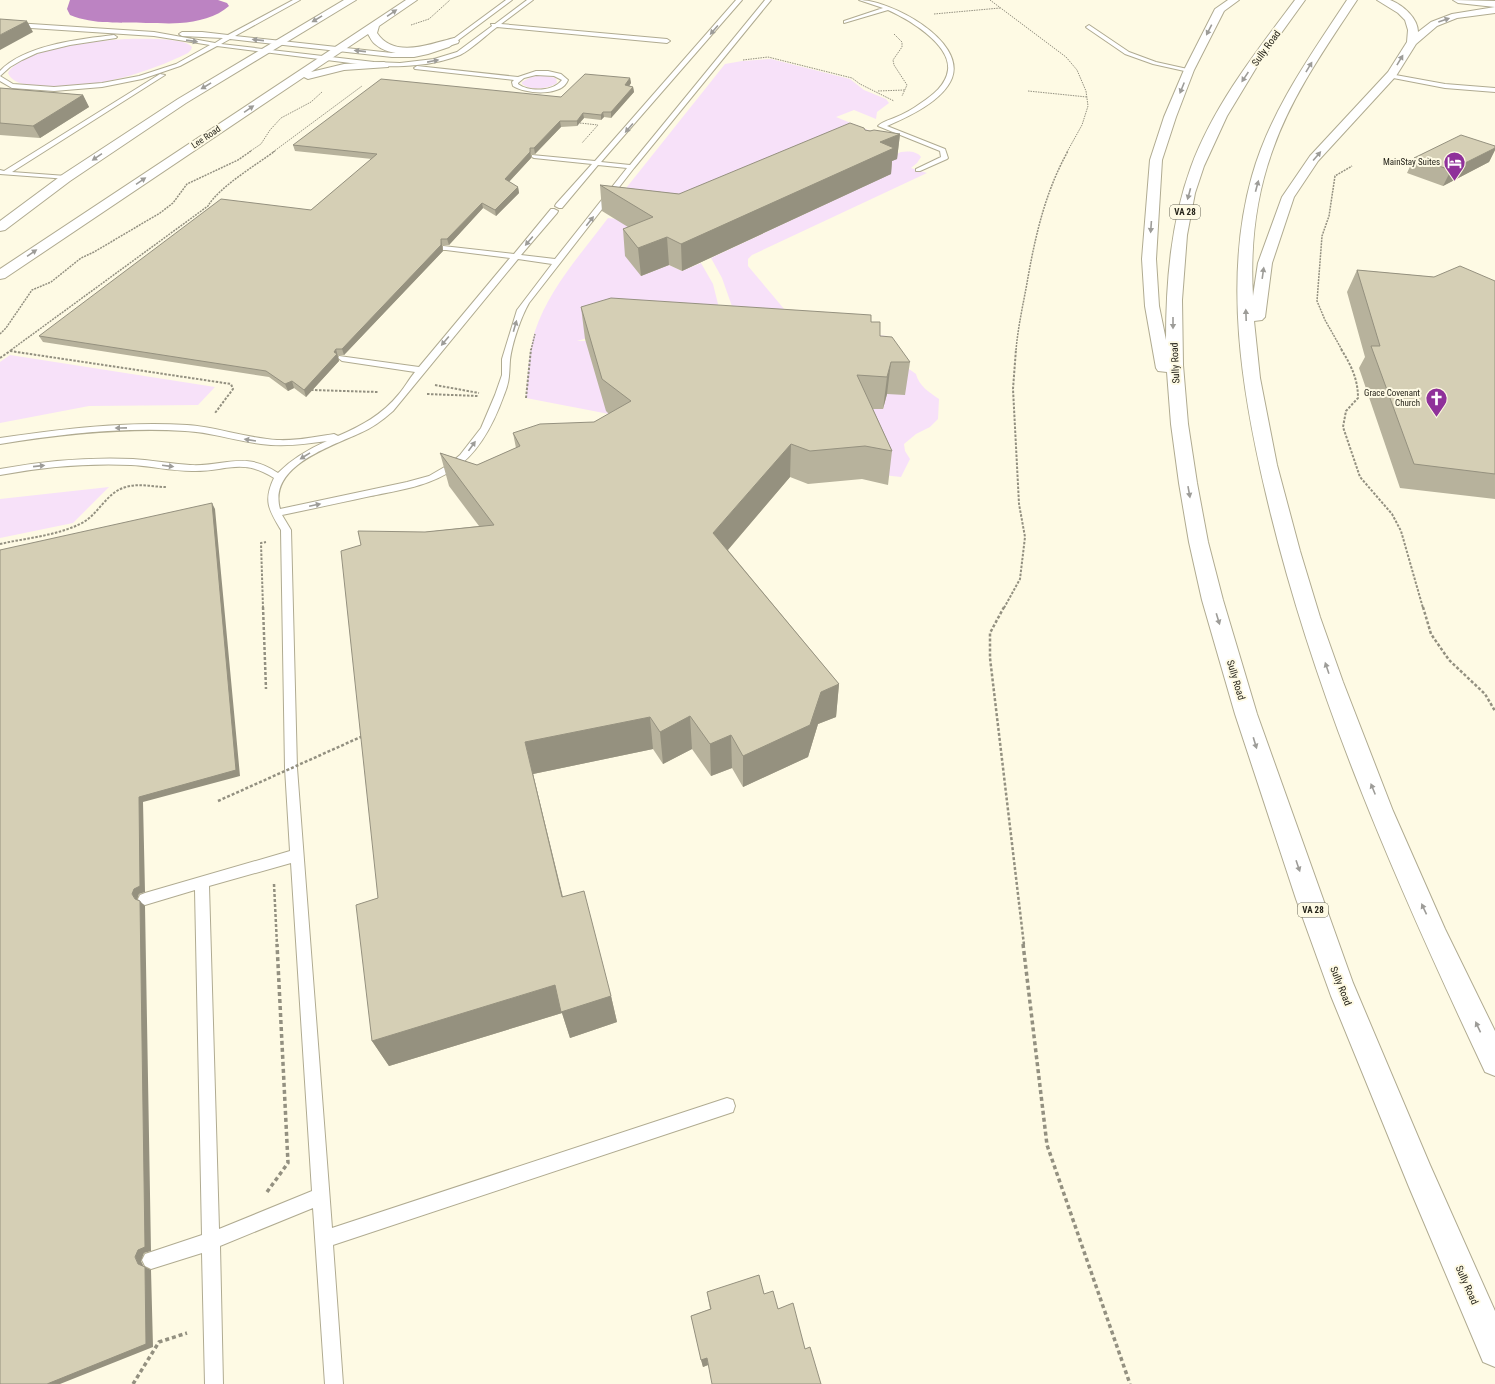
<svg xmlns="http://www.w3.org/2000/svg" width="1495" height="1384" font-family="'Roboto Condensed',sans-serif">
<style>
.green{fill:#f7e1f9}
.water{fill:#bc83c2}
.lines{fill:none;stroke-linecap:round;stroke-linejoin:round}
.service-casing{stroke:#b0ab91;stroke-width:2}
.tertiary-casing{stroke:#b0ab91;stroke-width:2}
.secondary-casing{stroke:#b0ab91;stroke-width:2}
.motorway-casing{stroke:#b0ab91;stroke-width:2}
.path-far4{stroke:#939080;stroke-width:1;stroke-dasharray:1.5 1;stroke-linecap:butt}
.path-far3{stroke:#939080;stroke-width:1.5;stroke-dasharray:2 1;stroke-linecap:butt}
.path-far2{stroke:#939080;stroke-width:2;stroke-dasharray:2.5 1.5;stroke-linecap:butt}
.path-far1{stroke:#939080;stroke-width:2.5;stroke-dasharray:3 2;stroke-linecap:butt}
.path{stroke:#939080;stroke-width:3.5;stroke-dasharray:4 3;stroke-linecap:butt}
.service{fill:#fff;fill-rule:evenodd}
.tertiary{fill:#fff;fill-rule:evenodd}
.secondary{fill:#fff;fill-rule:evenodd}
.motorway{fill:#fff;fill-rule:evenodd}
.path-bridge{stroke:#939080;stroke-width:2.5;stroke-dasharray:3 2;stroke-linecap:butt}
.wall{fill:#b7b29c}
.shaded-wall{fill:#95917f}
.building{fill:#d5cfb5;stroke:#95917f}
.oneway{fill:#9d9c98}
.labels{text-anchor:middle;dominant-baseline:central;stroke-width:4;stroke-linejoin:round;paint-order:stroke}
.far-street-label{font-size:9px;fill:#26241a;stroke:#fefae4}
.far-poi-label{font-size:9px;fill:#26241a;stroke:#fefae4;text-anchor:end}
.shield{fill:#fefae4;stroke:#676457;stroke-width:1}
.shield-label{font-size:9px;font-weight:bold;fill:#26241a}
.street-label{font-size:10px;fill:#26241a;stroke:#fefae4}
</style>
<rect width="100%" height="100%" fill="#fefae4"/>
<path class="green" d="M125 39C139 39 184 37 192 47L191 50 188 53C141 76 89 90 37 86 27 85 13 84 8 73 24 47 97 41 125 39Z
M771 59 850 79 864 90 886 99 889 103 877 112 876 119 854 110 836 117 873 132 680 221 607 212 725 64 742 61Z
M543 75 556 78 557 83C548 89 531 91 522 84V82L531 77Z
M901 152C908 151 917 151 921 157L917 163 911 168 927 173 752 255 748 259V266L790 316 847 332 887 336 909 369 916 374C919 386 929 392 939 399L938 419 930 427 916 434 904 444 905 451 910 459 901 477 883 475 730 400 883 409 887 394 734 312 722 278 711 258 890 174 888 158Z
M608 218 670 225 641 276 669 265 682 271 701 263 713 284 720 312 614 330 577 341H590L609 414 526 398C528 376 528 353 535 331 549 289 581 254 608 218Z
M10 355 215 387 198 405 89 406 0 423V362Z
M109 487 73 523 0 538V499Z"/>
<path class="water" d="M70 0H218L227 3 229 6C217 17 197 22 180 23 169 24 158 23 146 23 121 22 94 25 70 15L67 9Z"/>
<g class="lines">
<defs>
<path id="service" d="M293 0H300L235 36 392 53H414L445 45 506 0H512L449 47 428 54 414 57H392L230 39 221 44 374 62 400 63 434 59 457 52 492 26 491 24H495L527 0H533L501 24 667 39 670 41 667 43 497 27C486 35 472 49 460 55 433 66 403 67 374 66L217 46 180 66 142 79 102 87 54 91 12 88 0 81V76L13 84 54 87 102 83 139 76 176 64 210 45 154 36 0 26V22L154 32 215 43 223 38 182 36 179 34 182 32H202L228 35Z
M736 0H742L601 162 630 165 765 0H771L634 168 529 303C521 317 512 343 510 360 509 374 510 381 504 395 494 423 479 453 454 469 430 486 400 490 371 496 342 502 312 509 282 515L291 530 297 768 332 1228 727 1098 733 1100 735 1106 733 1112 727 1114 333 1245 343 1384H325L313 1208 220 1246 223 1384H205L202 1253 151 1269 145 1266 142 1260 145 1254 202 1235 195 890 145 905 140 903 138 899 140 895 145 893 290 851 285 768 281 530C269 510 263 501 274 478 241 457 226 472 192 471 171 471 151 466 131 465 87 463 43 467 0 475V469C44 461 88 457 133 459 152 460 171 464 190 465 225 467 244 450 278 473 293 458 309 449 327 441 305 444 284 447 261 444 235 441 211 432 185 431 123 427 61 434 0 444V438C62 429 125 421 187 425 217 427 246 438 277 440 296 441 315 437 334 434L338 436C361 426 382 415 399 394 405 387 409 379 415 372L342 361 338 358 339 356 419 367 510 258 446 250H443V246L514 254 551 209H554L558 211 557 213 521 255 555 259 627 168 598 165 562 208H559L555 206 556 204 592 164 534 158 532 157V155L595 161ZM518 259 552 264 517 310 502 359V375L495 395 481 428 460 455 448 465 429 476 407 482 280 509C268 466 330 447 360 433 372 428 383 420 393 411ZM291 863 312 1191 219 1229 209 886Z
M859 0C890 0 966 40 952 78 943 101 908 117 887 126L945 149 948 158 947 159 920 171H916V169L941 157 940 151 878 126C882 122 889 120 894 118 904 114 913 109 921 103 933 95 946 85 948 70 951 44 908 19 888 10L844 23V21L883 8Z
M1089 25 1129 52 1156 62 1192 70 1189 72 1153 64 1125 54 1087 28 1086 27Z
M114 35 117 37 116 38 70 45 37 53 22 60 10 67 0 76V71C24 45 80 39 114 35Z
M417 66 518 77 536 71H548L561 74 568 80C562 97 525 94 513 86L512 82 514 80 415 69 414 68ZM536 75 554 76 562 80C553 92 529 92 518 84V83L524 78Z
M160 74 165 75 12 172 66 176 69 178 68 179 0 174V170L4 171Z
M1390 74 1445 84 1495 88V92L1445 88 1388 77V75Z"/>
<path id="tertiary" d="M344 0H356L186 103 70 181 5 230 0 231V221L62 175 178 99Z
M406 0H417L379 26 377 33C394 59 430 44 454 38L459 41 458 43C435 51 395 62 375 44 372 42 370 37 368 34L311 72 344 64 384 62 389 65 388 67 344 70 308 79 304 77 5 278 0 279V269Z"/>
<path id="secondary" d="M1453 0 1495 1V7L1458 3Z"/>
<path id="motorway" d="M1228 0H1239L1224 11 1194 70 1176 117 1162 160 1156 259 1159 306 1166 340C1166 281 1171 222 1191 167 1214 105 1256 52 1295 0H1305L1256 68 1227 116 1204 166 1195 193 1187 235 1182 300 1183 365 1188 424 1197 483 1208 542 1223 600 1257 714 1353 983 1430 1165 1495 1311V1367L1483 1362 1409 1187 1331 996 1296 899 1235 714 1202 600 1189 542 1179 483 1171 424 1167 372 1158 371 1156 368 1145 306 1142 259 1150 160 1164 117 1184 70 1215 9Z
M1347 0H1357C1326 47 1292 95 1273 149 1256 195 1250 247 1253 296L1258 263 1282 197 1310 156 1388 72 1407 42 1408 30 1405 20 1398 13 1377 0C1381 0 1386 0 1390 0 1403 5 1418 18 1418 32L1431 22 1452 14 1495 7V13L1457 18 1437 26 1416 44 1396 76 1318 161 1294 197 1272 263 1265 317 1262 320 1254 321 1260 378 1277 465 1300 551 1320 617 1343 682 1393 811 1445 929 1495 1031V1076L1485 1072C1397 885 1313 695 1266 494 1242 392 1223 279 1252 176 1270 111 1311 55 1347 0Z"/>
</defs>
<use href="#service" class="service-casing"/>
<use href="#tertiary" class="tertiary-casing"/>
<use href="#secondary" class="secondary-casing"/>
<use href="#motorway" class="motorway-casing"/>
<path class="path-far4" d="M990 0 1066 57 1077 70 1086 91 1088 106 1082 125 1067 152
M934 14 1000 8
M411 25 429 19 450 0
M894 34 902 42V47L893 60 894 65 907 85 902 96
M743 60 768 57 852 78 860 84 894 101
M878 91 905 90
M1028 91 1087 97
M580 123 598 125 582 143
M249 152 261 144 270 130 281 118 311 102 322 92
M273 152 362 86"/>
<path class="path-far3" d="M0 334 6 328 32 290 51 282 81 258 94 252 160 213 173 203 187 184 238 160 251 151
M11 350 208 206C219 187 256 165 275 151
M531 350 535 334
M1016 350C1018 327 1023 305 1027 283 1035 237 1045 192 1068 151
M1342 350 1325 320 1317 301 1322 236 1329 216 1335 176 1352 166"/>
<path class="path-far2" d="M1341 349C1351 365 1358 379 1358 398L1346 411 1343 427 1360 477 1392 514 1401 531 1423 608
M10 351 231 384 233 389 215 413
M0 358 13 349
M435 385 479 393
M311 390 378 392
M427 394 478 396
M526 398 531 349
M0 544C26 538 55 536 80 524 98 516 106 492 126 487 139 483 153 487 166 487
M263 608 261 543 266 542
M1004 608 1020 579 1025 537 1019 504 1013 389 1016 349"/>
<path class="path-far1" d="M263 607 266 689
M1004 607 990 633V658L1024 945
M1423 607 1431 634 1449 660 1485 694 1495 711
M274 884 277 945"/>
<path class="path" d="M1023 944 1047 1145 1130 1384
M267 1192 288 1163 277 944
M133 1384 159 1342 187 1333"/>
<use href="#service" class="service"/>
<use href="#tertiary" class="tertiary"/>
<use href="#secondary" class="secondary"/>
<use href="#motorway" class="motorway"/>
<path class="path-bridge" d="M218 801 363 736"/>
</g>
<path class="wall" d="M630 78 631 83 629 86 633 87 634 92 611 118 604 117 601 120 584 118 577 126 561 127 535 154H531V158L509 182 518 187 519 193 496 216 483 208 449 245H442L443 251 344 355H338L339 361 306 397 294 388 288 391 269 377 43 342 39 336 311 210 372 159 295 151 293 145 561 97Z
M0 88 83 95 89 107 40 138 0 135Z
M865 130 900 134 897 159 892 161 891 174 682 271 669 265 641 276 625 256 623 229 628 227 602 211 600 185 679 194Z
M1495 146V150L1489 162 1443 186 1407 173 1414 158Z
M1357 270 1434 277 1495 281V499L1400 488 1359 368 1365 357 1347 292Z
M581 307 871 322 880 336 910 362 905 395 887 394 883 409H873L892 451 888 485 862 479 808 484 790 477 728 550 839 684 836 717 818 724 808 757 743 787 732 768 711 776 692 749 663 764 653 749 533 774 562 897 611 996 617 1022 570 1038 562 1013 389 1066 372 1041 378 898 425 532 479 526 449 486 440 453 477 465 516 448 513 433 594 422 609 414 606 411 585 339Z
M707 1292 764 1294 778 1309 805 1349 821 1384 708 1365 703 1367 691 1316 710 1309Z"/>
<path class="shaded-wall" d="M27 21 33 32 0 50V35Z
M630 78 631 83 626 91 625 85Z
M633 87 634 92 611 118V112Z
M83 95 89 107 40 138 33 126Z
M603 112 604 117 601 120V115Z
M583 113 584 118 577 126V121Z
M560 121 561 127 535 154 534 148Z
M900 134 897 159 892 161 891 174 682 271 681 244 880 142Z
M530 148 531 158 506 185 505 179Z
M1495 148V150L1489 162 1443 186 1451 170Z
M518 187 519 193 496 216 495 210Z
M482 203 483 208 449 245 447 239Z
M667 237 669 265 641 276 638 248Z
M441 239 443 251 344 355 342 349Z
M336 349 339 361 306 397 304 390 334 352Z
M891 362 887 394 883 409 887 377Z
M292 381 294 388 288 391 285 384Z
M791 444 790 477 714 566 713 533Z
M212 503 215 509 240 776 143 802 145 892 139 894 137 900 135 899 132 894 139 797Z
M839 684 836 717 818 724 808 757 743 787V756L821 692Z
M690 716 692 749 663 764 660 732Z
M650 717 653 749 533 774 570 926 562 897 525 742Z
M731 735 732 768 711 776 710 744Z
M140 901 145 906 151 1251 144 1253 141 1261 144 1267 138 1264 135 1257Z
M555 985 611 996 617 1022 570 1038 562 1013 389 1066 372 1041Z
M145 1267 151 1270 153 1347 60 1384H47Z
M707 1358 708 1365 703 1367 701 1360Z"/>
<path class="building" d="M0 19 27 21 0 35Z
M585 74 630 78 625 85 633 87 611 112H603L601 115 583 113 577 121H560L534 148H530V152L505 179 518 187 495 210 482 203 447 239H441V245L342 349H336L334 352 337 354 304 390 292 381 285 384 266 371 39 336 221 199 311 210 377 154 293 145 381 79 561 97Z
M0 88 83 95 33 126 0 123Z
M850 123 864 128 865 130 870 131 874 130 900 134 880 142 894 148 681 244 667 237 638 248 623 229 653 217 600 185 679 194Z
M1461 135 1495 146V148L1451 170 1414 158Z
M1460 266 1495 281V474L1414 464 1371 346H1380L1357 270 1434 277Z
M611 298 871 315V322H880V336L892 337 910 362H891L887 377 857 375 892 451 865 446 810 451 791 444 713 533 839 684 821 692 810 725 743 756 731 735 710 744 690 716 660 732 650 717 525 742 562 897 584 891 611 996 561 1012 555 985 372 1041 356 905 378 898 341 551 361 545 358 531 425 532 494 525 440 453 477 465 520 446 513 433 540 424 594 422 631 401 602 379 581 307Z
M212 503 236 770 139 797 140 886 134 889 132 894 135 899 140 901 145 1247 138 1250 135 1257 138 1264 145 1267 146 1344 47 1384H0V550Z
M759 1275 764 1294 773 1291 778 1309 793 1303 805 1349 810 1347 821 1384H712L707 1358 701 1360 691 1316 711 1309 707 1292Z"/>
<defs><path id="oneway-solid" d="M-6-.8H1V-3.2L6.5 0L1 3.2V.8H-6Z"/></defs>
<g class="oneway">
<use href="#oneway-solid" transform="translate(392 13) rotate(-34)"/>
<use href="#oneway-solid" transform="translate(317 19) rotate(149)"/>
<use href="#oneway-solid" transform="translate(1444 20) rotate(-19)"/>
<use href="#oneway-solid" transform="translate(714 30) rotate(131)"/>
<use href="#oneway-solid" transform="translate(1209 30) rotate(117)"/>
<use href="#oneway-solid" transform="translate(258 40) rotate(-174)"/>
<use href="#oneway-solid" transform="translate(192 41) rotate(8)"/>
<use href="#oneway-solid" transform="translate(360 51) rotate(-174)"/>
<use href="#oneway-solid" transform="translate(1400 60) rotate(-59)"/>
<use href="#oneway-solid" transform="translate(433 61) rotate(-11)"/>
<use href="#oneway-solid" transform="translate(1309 67) rotate(-59)"/>
<use href="#oneway-solid" transform="translate(1245 77) rotate(124)"/>
<use href="#oneway-solid" transform="translate(206 86) rotate(149)"/>
<use href="#oneway-solid" transform="translate(1182 88) rotate(112)"/>
<use href="#oneway-solid" transform="translate(249 109) rotate(-34)"/>
<use href="#oneway-solid" transform="translate(629 128) rotate(131)"/>
<use href="#oneway-solid" transform="translate(1317 156) rotate(-49)"/>
<use href="#oneway-solid" transform="translate(97 157) rotate(146)"/>
<use href="#oneway-solid" transform="translate(141 181) rotate(-34)"/>
<use href="#oneway-solid" transform="translate(1257 186) rotate(-75)"/>
<use href="#oneway-solid" transform="translate(1189 194) rotate(105)"/>
<use href="#oneway-solid" transform="translate(590 221) rotate(-52)"/>
<use href="#oneway-solid" transform="translate(1151 227) rotate(94)"/>
<use href="#oneway-solid" transform="translate(529 241) rotate(130)"/>
<use href="#oneway-solid" transform="translate(32 253) rotate(-34)"/>
<use href="#oneway-solid" transform="translate(1263 273) rotate(-82)"/>
<use href="#oneway-solid" transform="translate(1246 315) rotate(-92)"/>
<use href="#oneway-solid" transform="translate(1173 323) rotate(90)"/>
<use href="#oneway-solid" transform="translate(515 326) rotate(-74)"/>
<use href="#oneway-solid" transform="translate(445 341) rotate(130)"/>
<use href="#oneway-solid" transform="translate(121 428) rotate(179)"/>
<use href="#oneway-solid" transform="translate(250 440) rotate(-171)"/>
<use href="#oneway-solid" transform="translate(472 446) rotate(-54)"/>
<use href="#oneway-solid" transform="translate(305 456) rotate(148)"/>
<use href="#oneway-solid" transform="translate(39 466) rotate(-6)"/>
<use href="#oneway-solid" transform="translate(168 466) rotate(7)"/>
<use href="#oneway-solid" transform="translate(1189 492) rotate(80)"/>
<use href="#oneway-solid" transform="translate(315 505) rotate(-12)"/>
<use href="#oneway-solid" transform="translate(1218 619) rotate(73)"/>
<use href="#oneway-solid" transform="translate(1327 668) rotate(-109)"/>
<use href="#oneway-solid" transform="translate(1255 743) rotate(73)"/>
<use href="#oneway-solid" transform="translate(1373 789) rotate(-112)"/>
<use href="#oneway-solid" transform="translate(1298 866) rotate(71)"/>
<use href="#oneway-solid" transform="translate(1424 909) rotate(-115)"/>
<use href="#oneway-solid" transform="translate(1478 1027) rotate(-115)"/>
</g>
<defs>
<symbol id="hotel-pin" viewBox="-11 -11 22 30"><path d="M0 17L-7.5 6A9.5 9.5 0 1 1 7.5 6Z" fill="#8f319a" stroke="#fefae4"/><path d="M-6-4.5h1.5V1H6V5H4.5V3h-9V5H-6ZM-4 0a1.8 1.8 0 1 1 3.6 0ZM.5 0V-2.5h3Q6-2.5 6 0Z" fill="#fff"/></symbol>
<symbol id="church-pin" viewBox="-11 -11 22 30"><path d="M0 17L-7.5 6A9.5 9.5 0 1 1 7.5 6Z" fill="#8f319a" stroke="#fefae4"/><path d="M-1.2-6h2.4v3.5h3.3v2.4h-3.3V6h-2.4V-.1h-3.3v-2.4h3.3Z" fill="#fff"/></symbol>
</defs>
<g fill-rule="evenodd">
<use href="#hotel-pin" x="1442" y="150" width="25" height="34"/>
<use href="#church-pin" x="1424" y="386" width="25" height="34"/>
</g>
<g class="labels">
<g class="far-street-label">
<text transform="translate(206 137) rotate(-34)">Lee Road</text>
</g>
<g class="far-poi-label">
<text x="1440" y="162">MainStay Suites</text>
<text x="1420" y="393">Grace Covenant<tspan x="1420" dy="10">Church</tspan></text>
</g>
<g class="shield">
<rect x="1170" y="205" width="30" height="14" rx="3"/>
<rect x="1298" y="903" width="30" height="14" rx="3"/>
</g>
<g class="shield-label">
<text x="1185" y="212">VA 28</text>
<text x="1313" y="910">VA 28</text>
</g>
<g class="street-label">
<text transform="translate(1266 48) rotate(-54)">Sully Road</text>
<text transform="translate(1175 363) rotate(-93)">Sully Road</text>
<text transform="translate(1236 680) rotate(73)">Sully Road</text>
<text transform="translate(1341 986) rotate(68)">Sully Road</text>
<text transform="translate(1467 1285) rotate(66)">Sully Road</text>
</g>
</g>
</svg>
